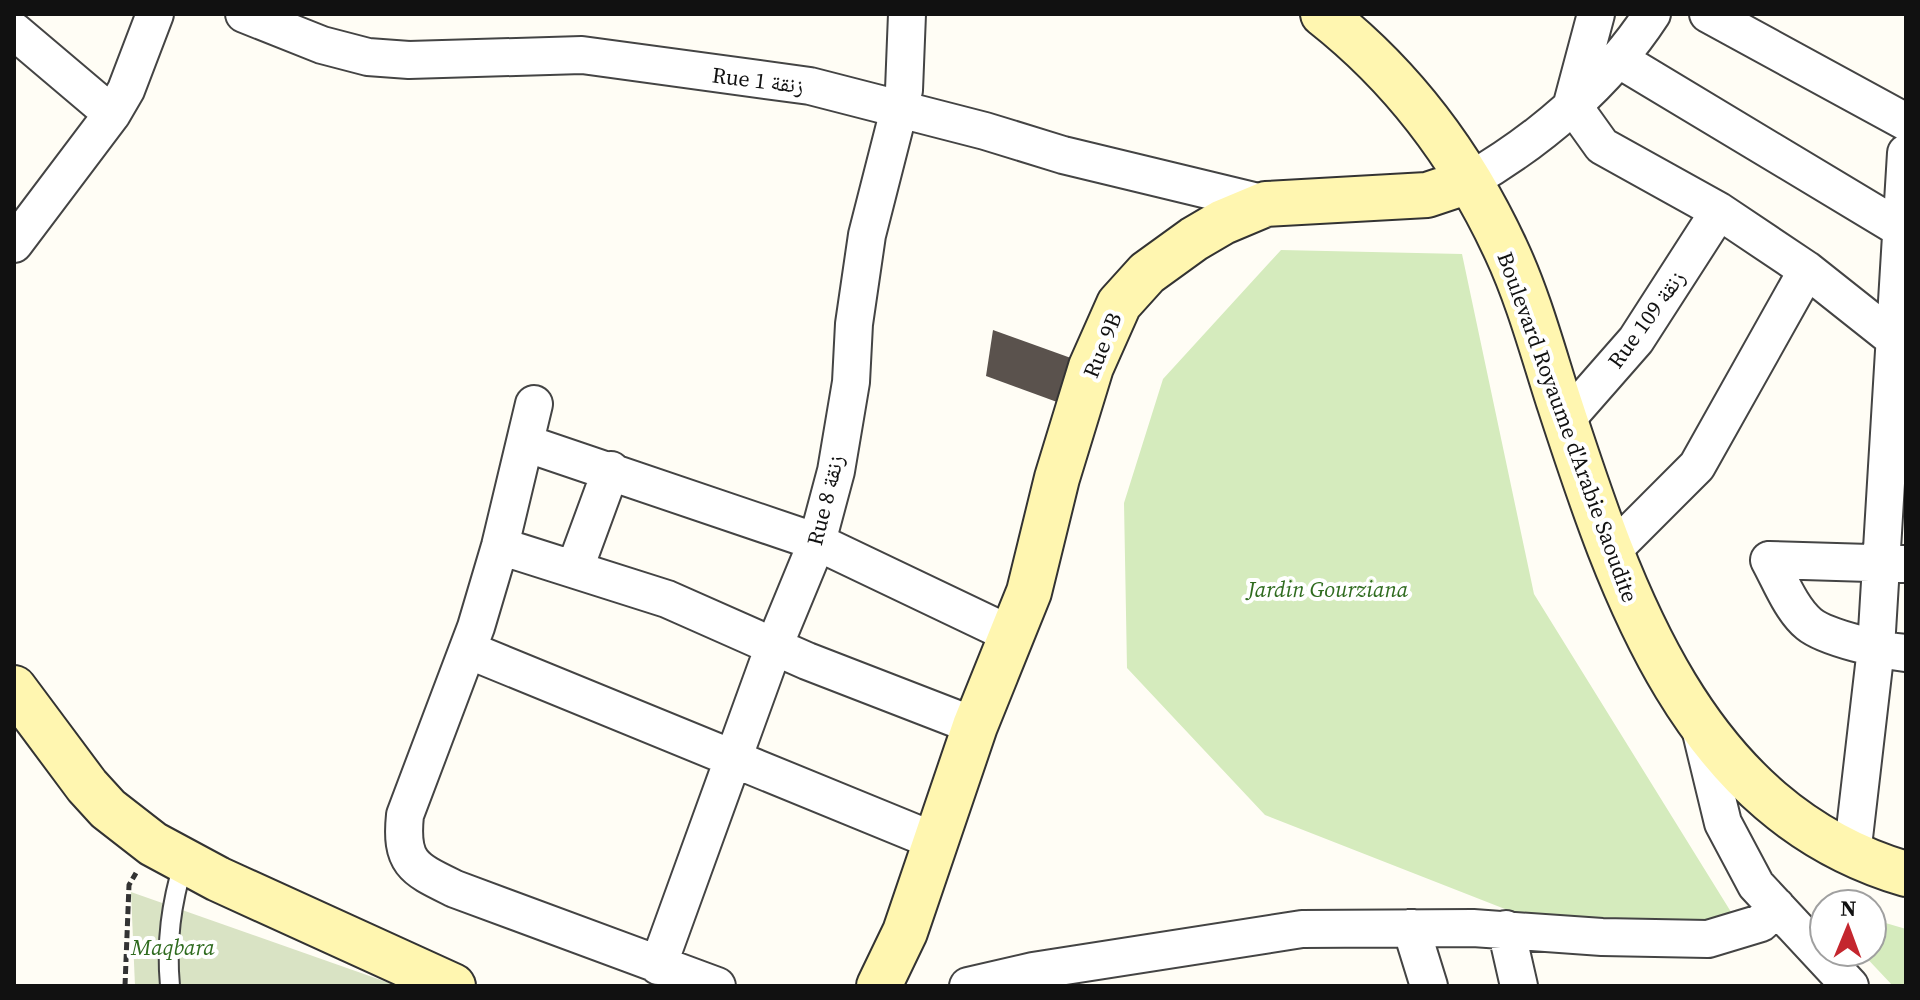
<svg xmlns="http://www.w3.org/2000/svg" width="1920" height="1000" font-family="'Source Serif 4','Noto Naskh Arabic',serif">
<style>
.green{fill:#d5ebbd}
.cemetery{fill:#d9e3c4}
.building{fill:#5a524d}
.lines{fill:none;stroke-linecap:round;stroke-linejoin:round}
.lane-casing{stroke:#444;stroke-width:22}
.street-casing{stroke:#444;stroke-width:40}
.secondary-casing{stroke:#333;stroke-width:48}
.path{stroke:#333;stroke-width:5;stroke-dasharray:8 4;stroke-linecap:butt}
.lane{stroke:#fff;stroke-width:18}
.street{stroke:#fff;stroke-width:36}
.secondary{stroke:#fff6b0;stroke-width:44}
.labels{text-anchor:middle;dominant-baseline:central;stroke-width:8;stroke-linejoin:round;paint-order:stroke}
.street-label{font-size:22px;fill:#111;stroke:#fff}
.park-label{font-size:22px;font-style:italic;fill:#2f6b1f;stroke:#fff}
</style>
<rect width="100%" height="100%" fill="#fffdf5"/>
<path class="green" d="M1281 250 1462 254 1534 594 1736 920 1599 946 1265 815 1127 668 1124 503 1163 379Z
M1872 919 1906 929V986H1893L1861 952H1872Z"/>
<path class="cemetery" d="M131 892 398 986H135Z"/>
<path class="building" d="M993 330 1082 362 1068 406 986 376Z"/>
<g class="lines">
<defs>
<path id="lane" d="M170 986C166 942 171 904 184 861"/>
<path id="street" d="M244 14 322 45 368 57 409 60 582 55 810 86 985 131 1063 155 1266 204
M1596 14 1572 104 1602 146 1719 211 1807 270 1894 339
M1708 14 1906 122
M14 31 112 114
M1620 60 1906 232
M1469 181C1540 140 1607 83 1652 14
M14 244 112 114 126 90 155 14
M534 404 500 546 476 627 405 815C400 864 414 869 455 889L717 986
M1565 421 1636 340 1719 211
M525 443 817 542 1014 636
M500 546 667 599 807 661 975 726
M1609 554 1697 466 1807 270
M1769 560C1780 580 1791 609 1809 624 1826 638 1884 651 1906 653
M1769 560 1903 564
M575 568 611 470
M468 650 937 842
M1699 724 1723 823 1756 885 1850 986
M1852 855 1876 648 1906 153
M1411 928 1429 986
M1506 929 1519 986
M658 966 774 646 817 542 836 471 851 382 854 324 867 235 904 90 907 14
M968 986 1033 971 1302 929 1473 928 1602 937 1708 939 1761 923 1776 906"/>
<path id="secondary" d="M1323 14C1403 77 1463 157 1506 250 1528 297 1542 349 1558 399 1620 589 1691 811 1906 874
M14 688 87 786 108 809 153 844 218 879 453 986
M879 986 905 932 975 726 1029 592 1057 478 1091 367 1119 304 1147 273 1194 239 1223 222 1266 204 1427 195 1469 181"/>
</defs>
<use href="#lane" class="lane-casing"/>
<use href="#street" class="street-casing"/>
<use href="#secondary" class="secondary-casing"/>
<path class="path" d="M125 986 129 885 136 873"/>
<use href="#lane" class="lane"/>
<use href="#street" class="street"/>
<use href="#secondary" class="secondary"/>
</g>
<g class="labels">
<g class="street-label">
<text transform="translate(758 80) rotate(7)">Rue 1 زنقة</text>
<text transform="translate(1646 319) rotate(-54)">Rue 109 زنقة</text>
<text transform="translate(1102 345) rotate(-68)">Rue 9B</text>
<text transform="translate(1568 427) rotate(70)">Boulevard Royaume d'Arabie Saoudite</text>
<text transform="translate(825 500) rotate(-76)">Rue 8 زنقة</text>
</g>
<g class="park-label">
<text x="1328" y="589">Jardin Gourziana</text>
<text x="173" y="947">Maqbara</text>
</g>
</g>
<rect width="1920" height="1000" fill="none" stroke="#111111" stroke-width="32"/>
<g transform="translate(1848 928) rotate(1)"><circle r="38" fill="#ffffff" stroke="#a0a0a0" stroke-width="2"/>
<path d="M0-6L14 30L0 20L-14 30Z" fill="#c4262e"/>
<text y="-12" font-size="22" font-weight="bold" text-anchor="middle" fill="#111111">N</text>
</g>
</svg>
